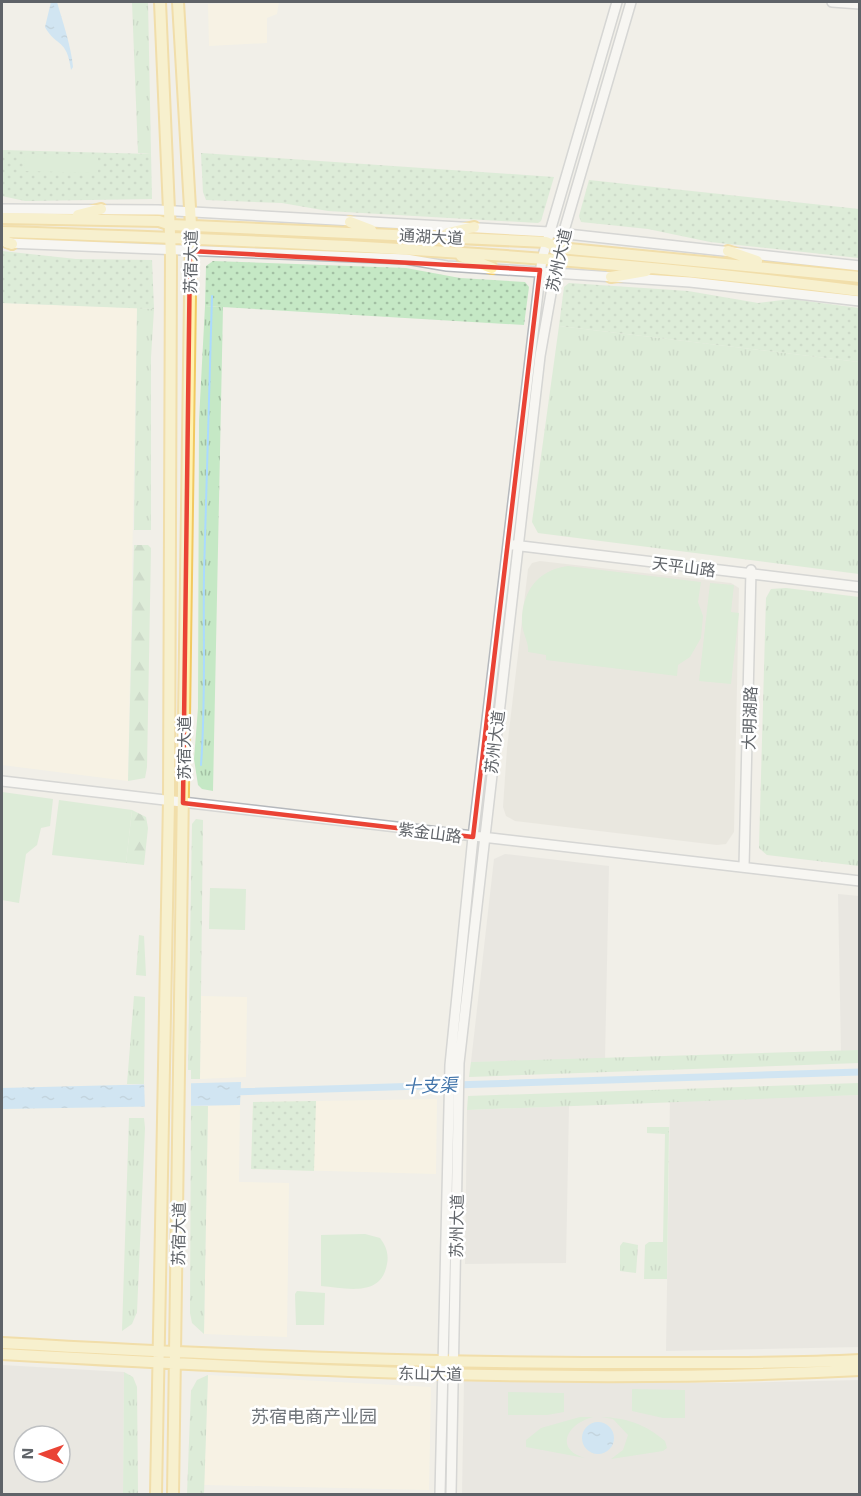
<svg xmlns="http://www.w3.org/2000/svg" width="861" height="1496" font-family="'Exo 2','Noto Sans SC',sans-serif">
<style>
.commercial{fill:#fef7e0}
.industrial{fill:#e0deda;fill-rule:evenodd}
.education{fill:#e1ded6}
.grass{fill:url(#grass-tufts)}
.forest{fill:url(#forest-firs)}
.park{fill:url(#park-dots)}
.garden{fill:#c5e8c5}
.water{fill:url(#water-ripples)}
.pier{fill:#f1efe8}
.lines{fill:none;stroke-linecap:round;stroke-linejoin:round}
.stream{stroke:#aadaff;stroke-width:2}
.canal{stroke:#aadaff;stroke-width:7}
.minor-casing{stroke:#b5b8bc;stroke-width:12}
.major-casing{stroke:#f2c960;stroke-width:14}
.minor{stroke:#fff;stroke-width:9}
.major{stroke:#fff2af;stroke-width:10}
.marked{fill:none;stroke:#ea4335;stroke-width:4.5;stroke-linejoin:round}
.labels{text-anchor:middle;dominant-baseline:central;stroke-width:5;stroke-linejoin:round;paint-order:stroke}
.street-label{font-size:16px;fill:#5f6368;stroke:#fff}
.water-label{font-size:18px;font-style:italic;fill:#4174aa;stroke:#fff}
.neighbourhood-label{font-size:18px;fill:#70757a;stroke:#fff}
</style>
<defs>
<pattern id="grass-tufts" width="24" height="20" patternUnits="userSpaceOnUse" patternTransform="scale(1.5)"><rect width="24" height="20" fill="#c5e8c5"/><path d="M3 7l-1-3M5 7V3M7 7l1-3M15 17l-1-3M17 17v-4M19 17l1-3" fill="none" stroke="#a3c0a4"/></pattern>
<pattern id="forest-firs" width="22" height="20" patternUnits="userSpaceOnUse" patternTransform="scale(1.5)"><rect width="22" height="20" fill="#c5e8c5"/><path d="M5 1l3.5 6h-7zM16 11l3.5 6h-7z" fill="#a3c0a4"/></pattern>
<pattern id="park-dots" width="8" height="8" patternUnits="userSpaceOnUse" patternTransform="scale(1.5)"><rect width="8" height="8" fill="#c5e8c5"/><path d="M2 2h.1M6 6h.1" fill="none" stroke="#a3c0a4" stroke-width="1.8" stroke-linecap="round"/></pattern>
<pattern id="water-ripples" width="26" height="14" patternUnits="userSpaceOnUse" patternTransform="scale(1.5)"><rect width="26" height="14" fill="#aadaff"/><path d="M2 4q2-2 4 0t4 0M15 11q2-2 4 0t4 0" fill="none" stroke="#8eb4d2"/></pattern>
</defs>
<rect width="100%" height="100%" fill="#f1efe8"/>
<path class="commercial" d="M279 2 277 14 267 18V43L209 46 208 4Z
M2 303 137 308 128 781 2 765Z
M201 996 247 997 246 1077 200 1079Z
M437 1099 436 1174 251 1169 253 1102Z
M240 1105 239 1182 289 1183 287 1337 204 1334 208 1106Z
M208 1375 431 1387 429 1490 204 1485Z"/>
<path class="industrial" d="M505 854 609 866 605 1059 471 1062 494 859Z
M838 894 859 896V1050L841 1051Z
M859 1095V1347L666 1351 670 1100Z
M569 1106 566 1263 465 1264 467 1110Z
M2 1365 124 1372 123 1494H2ZM24 1436H60V1472H24Z
M859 1380V1494H462L464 1381 725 1383Z"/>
<path class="education" d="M540 561 731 583 739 588 734 832 726 844 717 845 515 821 506 816 503 807 507 748 528 569 532 563Z"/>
<path class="grass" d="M132 2H148L151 154 138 153Z
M205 306 223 307 213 791 202 789 198 785 194 759 198 708 199 420Z
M137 308 154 309 151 357V530H134Z
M559 326 859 362V574L538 533 532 522Z
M786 588 859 597V866L767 855 759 848 766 598 771 589Z
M196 819 203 820 200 1079H191V1070H188L192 824Z
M139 935 144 936 146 976 136 975Z
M134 996 145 997 144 1084H127Z
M859 1050V1063L469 1077 471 1062Z
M859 1083V1095L467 1110 468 1096Z
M191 1106H208L204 1334 192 1323 190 1313Z
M129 1118H144L145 1128 137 1312 132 1324 122 1331Z
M647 1127H669L667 1279H644L645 1245 649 1242H663L665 1134 647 1133Z
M623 1242 638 1245 636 1273 620 1271V1246Z
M124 1372 133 1377 137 1387 138 1494H123Z
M208 1375 204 1494H187L191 1391 197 1380Z"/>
<path class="forest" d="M134 545H148L151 548 147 767 145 778 128 781Z
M132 810 146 817 148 828 144 865 126 863Z"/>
<path class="park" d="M2 150 151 154 152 199 25 201 2 196Z
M201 153 554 177 541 221 538 223 328 211 282 203 206 200 203 192Z
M589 180 859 209V258L710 242 648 229 581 222 579 216Z
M2 251 76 259 152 260 154 309 2 303Z
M213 261 406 268 460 278 525 282 529 287 524 325 205 306 206 266Z
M569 283 688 291 758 303 791 299 859 308V362L559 326 564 287Z
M316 1101 314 1171 251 1169 253 1102Z"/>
<path class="garden" d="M25 154 98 155V173L24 171Z
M568 566 701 582 698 602 703 616 701 638 690 657 678 665 677 676 546 660V655L528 652C529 642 523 635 522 624 521 594 536 570 568 566Z
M710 583 734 585 731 612 739 613 731 684 699 681Z
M2 792 53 799 50 826 41 828 37 845 26 854 19 903 2 900Z
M59 800 132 810 126 863 52 855Z
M210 888 246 889 245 930 209 929Z
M321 1235 365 1234 380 1238C386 1246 389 1254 387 1264 381 1298 346 1288 321 1286Z
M297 1291 325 1293 324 1325H296L295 1294Z
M632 1389 685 1390V1418H663L632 1411Z
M508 1392 564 1393V1412L547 1415H508Z
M580 1417H593C568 1423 553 1449 585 1458L526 1447V1440L541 1428Z
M601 1417C627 1418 645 1424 665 1441L667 1448 663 1451 611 1459 623 1450 628 1435 613 1419Z"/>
<path class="water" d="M51 2H57C63 23 71 46 73 67L71 70C67 38 56 47 45 27Z
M241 1082 240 1105 2 1109V1088Z
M582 1438a16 16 0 1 1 32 0a16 16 0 1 1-32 0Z"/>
<path class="pier" d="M191 1080V1109H145L144 1081Z"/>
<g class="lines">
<path class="stream" d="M201 765C206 701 203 637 204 573 206 481 210 388 212 296"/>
<path class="canal" d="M232 1092 860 1072"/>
<defs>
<path id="minor" d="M832 2 860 4
M2 209 158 210 549 232 860 266
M7 243 406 259 447 266 690 282 860 301
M513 545 860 587
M2 781 860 881
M744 867 751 570
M440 1494 450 1065 473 837 542 259 617 2
M451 1494 459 1063 540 356 559 248 631 2"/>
<path id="major" d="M78 215 101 209
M2 218 159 221 171 225 546 242 559 248 860 277
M350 222 371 230
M2 232C288 241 575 254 860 291
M448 233 474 227
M2 240 12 244
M728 251 757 261
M461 256 492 268
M611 277 646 271
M2 1343C213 1355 425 1364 637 1363 711 1363 785 1364 860 1360
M2 1354C287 1370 574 1385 860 1370
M156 1494 169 800 171 257 160 2
M173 1494 191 225 178 2"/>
</defs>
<use href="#minor" class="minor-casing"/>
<use href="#major" class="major-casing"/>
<use href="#minor" class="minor"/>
<use href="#major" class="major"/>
</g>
<path d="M0 0H861V1496H0ZM190 251 540 270 473 837 183 803Z" fill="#f1efe8" fill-opacity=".55" fill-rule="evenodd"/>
<path class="marked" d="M190 251 540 270 473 837 183 803Z"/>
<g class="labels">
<g class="street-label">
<text transform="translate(431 236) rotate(3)">通湖大道</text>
<text transform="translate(558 260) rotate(-77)">苏州大道</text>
<text transform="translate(190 262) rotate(-89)">苏宿大道</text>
<text transform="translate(684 566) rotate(7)">天平山路</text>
<text transform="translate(749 718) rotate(-88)">大明湖路</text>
<text transform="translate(494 742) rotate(-83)">苏州大道</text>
<text transform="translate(183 748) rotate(-90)">苏宿大道</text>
<text transform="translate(430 832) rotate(7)">紫金山路</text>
<text transform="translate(456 1226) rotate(-89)">苏州大道</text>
<text transform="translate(178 1234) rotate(-89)">苏宿大道</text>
<text transform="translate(430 1373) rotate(1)">东山大道</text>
</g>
<g class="water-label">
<text transform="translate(430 1085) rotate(-2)">十支渠</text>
</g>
<g class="neighbourhood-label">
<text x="314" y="1416">苏宿电商产业园</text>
</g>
</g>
<rect width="861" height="1496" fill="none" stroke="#5f6368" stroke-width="6"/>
<g transform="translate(42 1454) rotate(271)"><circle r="28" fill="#ffffff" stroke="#bfc1c3" stroke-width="1.5"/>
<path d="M0-4.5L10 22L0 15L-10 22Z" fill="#ea4335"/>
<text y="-9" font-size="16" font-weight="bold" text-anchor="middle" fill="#5f6368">N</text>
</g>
</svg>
